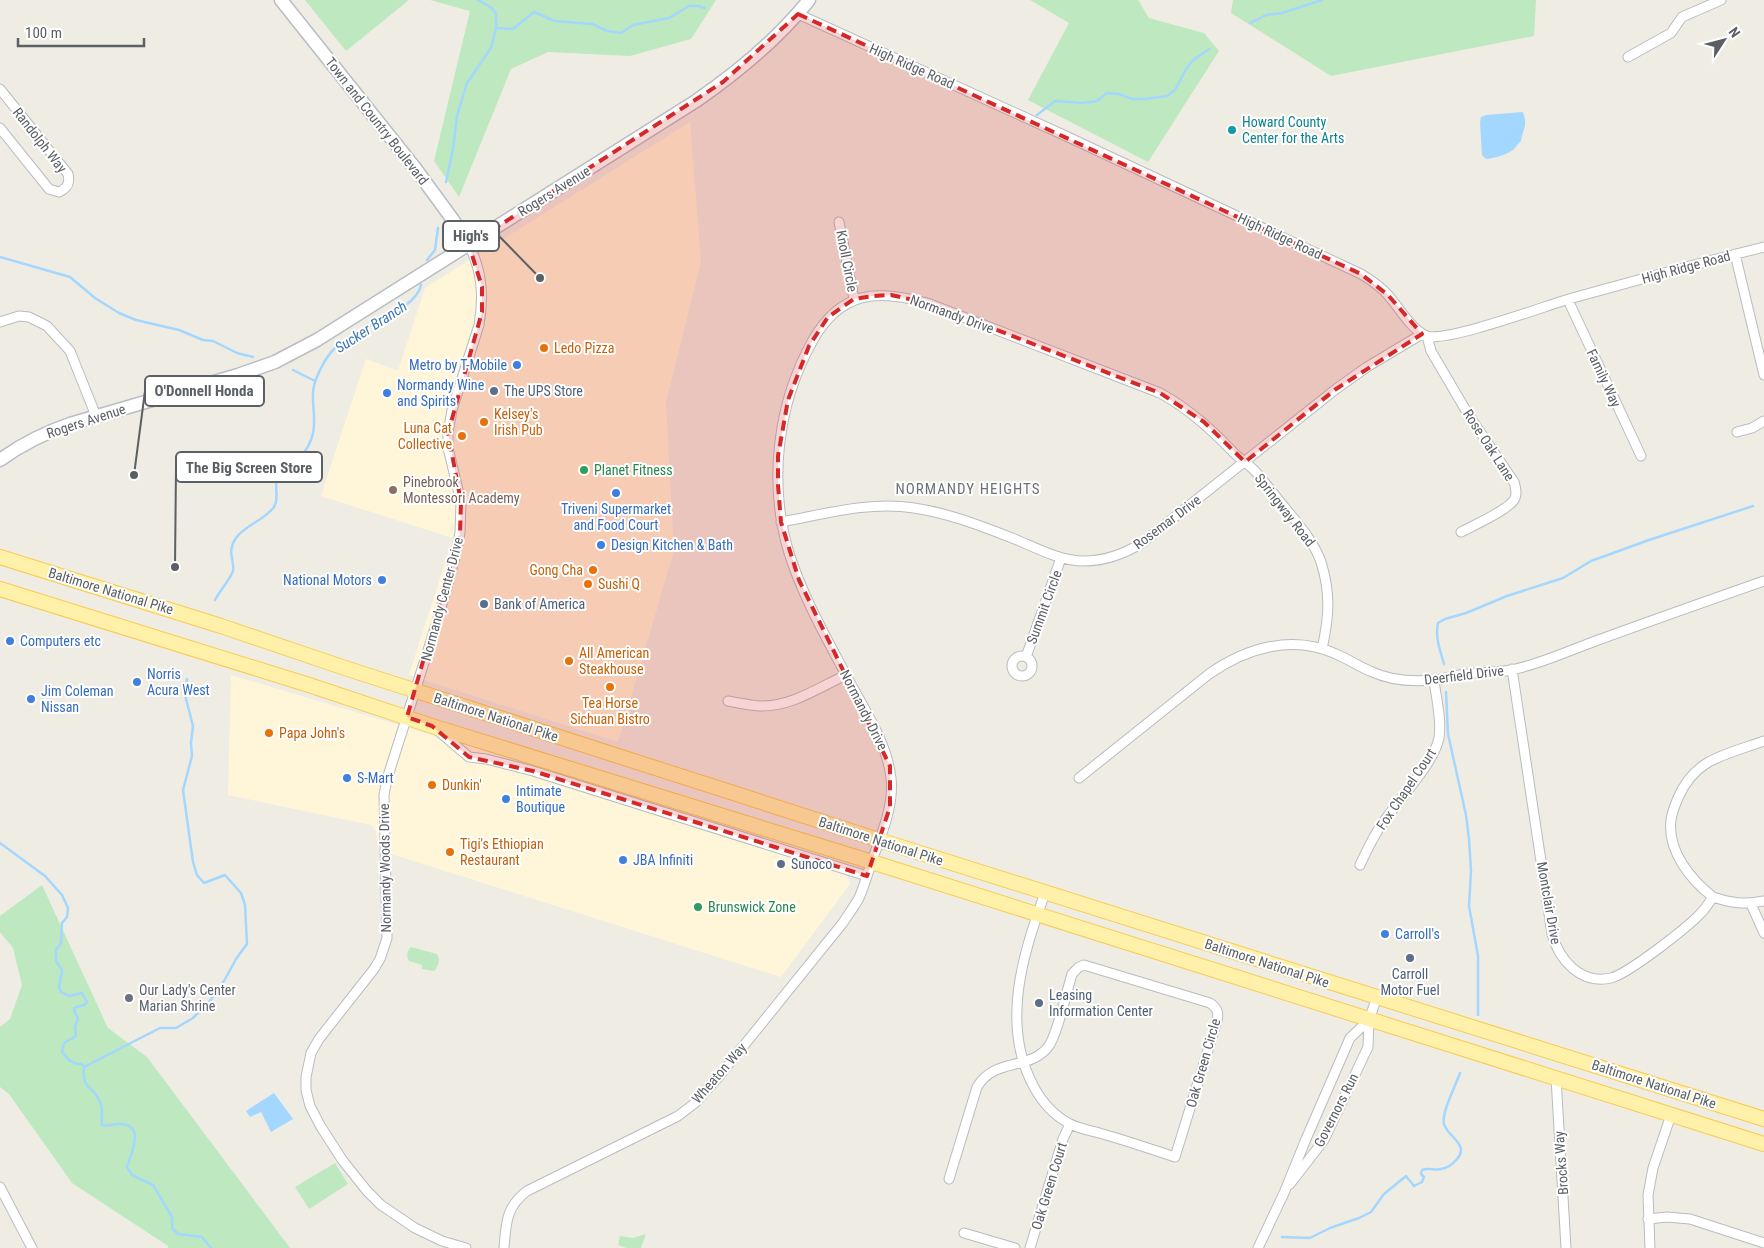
<svg xmlns="http://www.w3.org/2000/svg" width="1764" height="1248" font-family="'Roboto Condensed',sans-serif">
<style>
.commercial{fill:#fff6d9}
.green{fill:#bee8bf}
.water{fill:#a4d7ff}
.lines{fill:none;stroke-linecap:round;stroke-linejoin:round}
.stream{stroke:#a4d7ff;stroke-width:2.5}
.street-casing{stroke:#b8bcc0;stroke-width:11}
.secondary-casing{stroke:#b9bdc3;stroke-width:15}
.primary-casing{stroke:#f9cb52;stroke-width:16}
.street{stroke:#fff;stroke-width:9}
.secondary{stroke:#fff;stroke-width:12}
.primary{stroke:#fff1a9;stroke-width:14}
.marked{fill:#d62828;fill-opacity:0.2;stroke:#d62828;stroke-width:4;stroke-dasharray:10 6;stroke-linejoin:round}
.culture-dot{fill:#0f9aa8;stroke:#fff;stroke-width:2}
.food-dot{fill:#e8710a;stroke:#fff;stroke-width:2}
.shop-dot{fill:#3f7fe0;stroke:#fff;stroke-width:2}
.service-dot{fill:#5c6f8a;stroke:#fff;stroke-width:2}
.leisure-dot{fill:#2e9e5b;stroke:#fff;stroke-width:2}
.education-dot{fill:#8d6e63;stroke:#fff;stroke-width:2}
.worship-dot{fill:#6b7280;stroke:#fff;stroke-width:2}
.labels{text-anchor:middle;dominant-baseline:central;stroke-width:4;stroke-linejoin:round;paint-order:stroke}
.street-label{font-size:14px;fill:#5b6065;stroke:#fff}
.culture-label{font-size:14px;fill:#0d838f;stroke:#fff;text-anchor:start}
.food-label{font-size:14px;fill:#c56008;stroke:#fff;text-anchor:start}
.shop-label{font-size:14px;fill:#366cbe;stroke:#fff;text-anchor:start}
.service-label{font-size:14px;fill:#4e5e75;stroke:#fff;text-anchor:start}
.leisure-label{font-size:14px;fill:#27864d;stroke:#fff;text-anchor:start}
.education-label{font-size:14px;fill:#785e54;stroke:#fff;text-anchor:start}
.worship-label{font-size:14px;fill:#5b616d;stroke:#fff;text-anchor:start}
.water-label{font-size:15px;font-style:italic;fill:#3a77b8;stroke:#fff}
.neighbourhood-label{font-size:15px;letter-spacing:1px;fill:#6c7277;stroke:#fff}
.leader{fill:none;stroke:#5b6065;stroke-width:2}
.callout-dot{fill:#5b6065;stroke:#fff;stroke-width:2}
.callout{fill:#fff;stroke:#5b6065;stroke-width:2}
.callout-label{font-size:15px;text-anchor:middle;font-weight:bold;fill:#5b6065}
</style>
<rect width="100%" height="100%" fill="#efede3"/>
<path class="commercial" d="M690 122 701 261 666 402 674 550 618 742 409 675 453 538 321 496 366 359 398 371 425 288Z
M231 675 462 744 844 866 850 884 781 977 379 850 376 831 371 825 228 795Z"/>
<path class="green" d="M305 0H409L346 51Z
M430 0H716L691 39 630 56 548 52 511 69 459 197 434 161 470 11Z
M1030 0H1138L1149 18 1204 33 1219 51 1148 162 1028 100 1069 23Z
M1233 0H1536L1534 36 1331 76 1231 13Z
M42 885 108 1028 147 1057 290 1248H168V1246L72 1183 9 1094 0 1087V1027L10 1019 22 985 13 948 0 932V916Z
M411 947 437 954C441 959 438 967 434 971L422 969V965L409 961C406 957 407 950 411 947Z
M335 1163 348 1184 309 1209 295 1187Z
M646 1234 641 1248H627L618 1245 620 1236 633 1238Z"/>
<path class="water" d="M1523 112C1528 127 1523 128 1521 141 1518 143 1517 146 1515 148 1510 154 1495 158 1486 159L1482 155 1480 122 1481 117 1486 115Z
M274 1093 293 1119 271 1132 261 1112 250 1117 246 1111Z"/>
<g class="lines">
<path class="stream" d="M1250 23 1266 15 1282 13 1322 0
M497 28 513 29 534 12 555 21 592 24 607 31 621 33 633 25 669 18 689 6H698L705 8
M1037 115 1055 101 1082 103 1097 101 1107 93 1119 94 1132 99H1145L1167 96 1175 90 1185 71 1192 61 1209 49
M446 182 453 149 457 116 467 83 491 48 496 28V14L492 8 478 0
M0 257 70 277 95 298 119 313 136 320 179 330 203 340 213 341 237 353 253 357
M427 260 435 250 438 228
M293 370 315 381
M215 600C219 592 231 578 233 571 235 561 226 552 236 538 245 525 265 520 274 507 280 497 273 486 278 477 280 474 285 472 287 470 298 461 308 451 312 437 317 422 312 408 313 392 314 379 325 358 334 349 355 327 416 312 421 285
M1444 664C1440 650 1435 638 1438 623L1445 619 1466 613 1507 596 1563 578 1591 561 1649 540 1753 506
M187 679 185 695 193 726 191 743 192 756 183 790 193 862 197 875 204 883 225 875 241 893 245 905 247 944 236 959 224 981 210 1001 193 1018 176 1028H160L84 1067C81 1093 96 1085 101 1105 103 1112 101 1119 102 1125 110 1127 114 1123 122 1124 145 1126 131 1154 127 1167L132 1175 153 1185 172 1217V1228L178 1234 202 1237 211 1248
M1446 692 1448 734 1466 815 1469 839 1471 871 1469 906 1478 956V1015
M0 843 45 876 62 895 68 908 67 917 62 923 61 943 56 950V961L62 970 59 987 61 992 69 996 82 993 87 1002 84 1005 74 1008 75 1013 78 1018 75 1027 76 1036 64 1043 62 1052C68 1059 72 1065 82 1064L84 1067
M1282 1237 1310 1238 1330 1228 1359 1218 1371 1212 1384 1194 1406 1176 1414 1186 1422 1182 1424 1177 1421 1174 1422 1170C1428 1167 1435 1171 1441 1169 1448 1168 1453 1164 1457 1159 1470 1145 1447 1136 1444 1124 1441 1113 1456 1085 1460 1073"/>
<defs>
<path id="street" d="M798 14 1068 137 1361 274C1371 280 1380 286 1388 295 1398 306 1412 331 1427 336 1448 342 1542 307 1569 299 1634 281 1699 263 1764 247
M1628 57 1671 33 1682 17 1721 0
M0 89 68 174C70 183 68 188 59 192L49 189 0 128
M839 222 854 299
M1735 254 1764 375
M1568 300 1641 456
M0 322 19 316 29 317 47 326 70 351 96 416
M1427 336 1431 351 1468 414 1514 482C1516 488 1517 493 1515 498 1511 509 1472 526 1461 532
M1737 432 1752 428 1764 421
M781 522C825 514 869 501 914 508 948 513 979 525 1012 538 1035 547 1059 561 1084 561 1105 561 1124 554 1142 543L1336 389 1367 367 1422 334
M1012 666a10 10 0 1 1 20 0a10 10 0 1 1-20 0Z
M1026 657 1061 558
M1512 669 1552 934C1559 960 1581 985 1611 978 1628 974 1688 927 1701 913 1706 908 1709 903 1713 897 1731 903 1745 905 1764 901
M728 701C738 703 749 705 759 706 791 707 818 688 846 675
M436 729 469 757 486 759 533 771 867 876
M1079 778 1209 674C1246 648 1292 634 1336 654 1348 659 1358 666 1370 671 1389 680 1412 682 1433 680 1441 680 1450 676 1459 675 1476 672 1494 673 1511 670 1538 665 1568 651 1593 642 1650 621 1707 601 1764 581
M1360 865C1366 852 1372 839 1380 827 1396 802 1433 766 1439 738 1442 719 1436 698 1434 680
M1713 897C1691 880 1667 851 1671 820 1672 813 1675 805 1678 798 1684 784 1694 771 1707 763 1724 753 1745 748 1764 741
M1751 904 1764 933
M1556 1078 1566 1248
M949 1179 977 1087C995 1057 1029 1071 1048 1047 1057 1036 1067 990 1072 974L1079 967 1084 965 1210 1003C1219 1009 1219 1015 1216 1024L1175 1157C1151 1149 1127 1141 1103 1134 1093 1131 1080 1129 1070 1124 1055 1116 1042 1102 1034 1087 1000 1025 1023 954 1045 893
M1290 1184 1324 1140 1368 1047 1369 1020 1377 997
M0 1187 32 1248
M1648 1219 1667 1217 1690 1219 1764 1243
M964 1233 1015 1248
M466 1248 442 1241 415 1228 381 1205 367 1191 343 1161 321 1127 310 1106 306 1090V1077L311 1053 319 1039 374 969 380 959 387 938 384 795 387 779 437 622 454 561 460 533 461 502 448 448V433L452 410 479 325C484 296 482 271 469 245
M504 1248C506 1223 506 1207 527 1191L678 1116 695 1103 720 1075 842 924C848 915 854 907 859 898 865 884 869 869 874 855 883 831 894 804 891 778 887 742 864 709 847 677 826 637 803 597 789 553 768 483 777 404 813 340 841 291 877 289 927 303L1160 393C1189 409 1211 429 1234 453 1240 459 1248 464 1254 470 1265 482 1275 496 1286 509 1299 525 1314 542 1321 562 1331 594 1329 617 1322 649
M1030 1248 1063 1139 1070 1124
M1258 1248 1284 1193 1306 1139 1350 1038 1369 1020
M1650 1248 1648 1195 1653 1168 1671 1115"/>
<path id="secondary" d="M281 0 415 168 453 220 469 245
M0 460C22 444 44 433 70 424L238 375 275 362 317 340 696 101C738 72 777 40 809 0"/>
<path id="primary" d="M0 557 221 626 348 669 879 840 1764 1119
M0 589 309 685 432 726 872 862 1764 1144"/>
</defs>
<use href="#street" class="street-casing"/>
<use href="#secondary" class="secondary-casing"/>
<use href="#primary" class="primary-casing"/>
<use href="#street" class="street"/>
<use href="#secondary" class="secondary"/>
<use href="#primary" class="primary"/>
</g>
<path class="marked" d="M798 14 1361 274 1388 295 1422 334 1336 389 1245 462 1204 422 1160 393 927 303 891 295 873 296 854 299 828 317 809 346 788 400 778 456V485L781 522 799 580 890 766V807L867 876 533 771 469 757 432 726 407 717 460 533 461 502 448 433 482 312V287L469 245 723 82Z"/>
<circle class="culture-dot" cx="1232" cy="130" r="5"/>
<g class="food-dot">
<circle cx="544" cy="348" r="5"/>
<circle cx="484" cy="422" r="5"/>
<circle cx="462" cy="436" r="5"/>
<circle cx="593" cy="570" r="5"/>
<circle cx="588" cy="584" r="5"/>
<circle cx="569" cy="661" r="5"/>
<circle cx="610" cy="687" r="5"/>
<circle cx="269" cy="733" r="5"/>
<circle cx="432" cy="785" r="5"/>
<circle cx="450" cy="852" r="5"/>
</g>
<g class="shop-dot">
<circle cx="517" cy="365" r="5"/>
<circle cx="387" cy="393" r="5"/>
<circle cx="616" cy="493" r="5"/>
<circle cx="601" cy="545" r="5"/>
<circle cx="382" cy="580" r="5"/>
<circle cx="10" cy="641" r="5"/>
<circle cx="137" cy="682" r="5"/>
<circle cx="31" cy="699" r="5"/>
<circle cx="347" cy="778" r="5"/>
<circle cx="506" cy="799" r="5"/>
<circle cx="623" cy="860" r="5"/>
<circle cx="1385" cy="934" r="5"/>
</g>
<g class="service-dot">
<circle cx="494" cy="391" r="5"/>
<circle cx="484" cy="604" r="5"/>
<circle cx="781" cy="864" r="5"/>
<circle cx="1410" cy="958" r="5"/>
<circle cx="1039" cy="1003" r="5"/>
</g>
<g class="leisure-dot">
<circle cx="584" cy="470" r="5"/>
<circle cx="698" cy="907" r="5"/>
</g>
<circle class="education-dot" cx="393" cy="490" r="5"/>
<circle class="worship-dot" cx="129" cy="998" r="5"/>
<g class="labels">
<g class="street-label">
<text transform="translate(912 66) rotate(24)">High Ridge Road</text>
<text transform="translate(377 121) rotate(52)">Town and Country Boulevard</text>
<text transform="translate(40 140) rotate(52)">Randolph Way</text>
<text transform="translate(554 191) rotate(-32)">Rogers Avenue</text>
<text transform="translate(1280 236) rotate(25)">High Ridge Road</text>
<text transform="translate(847 261) rotate(79)">Knoll Circle</text>
<text transform="translate(1686 267) rotate(-15)">High Ridge Road</text>
<text transform="translate(952 314) rotate(20)">Normandy Drive</text>
<text transform="translate(1604 378) rotate(65)">Family Way</text>
<text transform="translate(86 421) rotate(-18)">Rogers Avenue</text>
<text transform="translate(1489 445) rotate(57)">Rose Oak Lane</text>
<text transform="translate(1285 510) rotate(52)">Springway Road</text>
<text transform="translate(1167 522) rotate(-37)">Rosemar Drive</text>
<text transform="translate(111 591) rotate(17)">Baltimore National Pike</text>
<text transform="translate(442 599) rotate(-75)">Normandy Center Drive</text>
<text transform="translate(1044 607) rotate(-70)">Summit Circle</text>
<text transform="translate(1464 675) rotate(-7)">Deerfield Drive</text>
<text transform="translate(864 710) rotate(63)">Normandy Drive</text>
<text transform="translate(496 717) rotate(18)">Baltimore National Pike</text>
<text transform="translate(1406 789) rotate(-56)">Fox Chapel Court</text>
<text transform="translate(881 841) rotate(18)">Baltimore National Pike</text>
<text transform="translate(385 868) rotate(-91)">Normandy Woods Drive</text>
<text transform="translate(1549 903) rotate(80)">Montclair Drive</text>
<text transform="translate(1267 963) rotate(18)">Baltimore National Pike</text>
<text transform="translate(1203 1063) rotate(-74)">Oak Green Circle</text>
<text transform="translate(719 1073) rotate(-49)">Wheaton Way</text>
<text transform="translate(1654 1084) rotate(18)">Baltimore National Pike</text>
<text transform="translate(1336 1110) rotate(-63)">Governors Run</text>
<text transform="translate(1561 1163) rotate(-94)">Brocks Way</text>
<text transform="translate(1049 1186) rotate(-73)">Oak Green Court</text>
</g>
<g class="culture-label">
<text x="1242" y="122">Howard County<tspan x="1242" dy="16">Center for the Arts</tspan></text>
</g>
<g class="food-label">
<text x="554" y="348">Ledo Pizza</text>
<text x="494" y="414">Kelsey's<tspan x="494" dy="16">Irish Pub</tspan></text>
<text x="452" y="428" text-anchor="end">Luna Cat<tspan x="452" dy="16">Collective</tspan></text>
<text x="583" y="570" text-anchor="end">Gong Cha</text>
<text x="598" y="584">Sushi Q</text>
<text x="579" y="653">All American<tspan x="579" dy="16">Steakhouse</tspan></text>
<text x="610" y="703" text-anchor="middle">Tea Horse<tspan x="610" dy="16">Sichuan Bistro</tspan></text>
<text x="279" y="733">Papa John's</text>
<text x="442" y="785">Dunkin'</text>
<text x="460" y="844">Tigi's Ethiopian<tspan x="460" dy="16">Restaurant</tspan></text>
</g>
<g class="shop-label">
<text x="507" y="365" text-anchor="end">Metro by T-Mobile</text>
<text x="397" y="385">Normandy Wine<tspan x="397" dy="16">and Spirits</tspan></text>
<text x="616" y="509" text-anchor="middle">Triveni Supermarket<tspan x="616" dy="16">and Food Court</tspan></text>
<text x="611" y="545">Design Kitchen &amp; Bath</text>
<text x="372" y="580" text-anchor="end">National Motors</text>
<text x="20" y="641">Computers etc</text>
<text x="147" y="674">Norris<tspan x="147" dy="16">Acura West</tspan></text>
<text x="41" y="691">Jim Coleman<tspan x="41" dy="16">Nissan</tspan></text>
<text x="357" y="778">S-Mart</text>
<text x="516" y="791">Intimate<tspan x="516" dy="16">Boutique</tspan></text>
<text x="633" y="860">JBA Infiniti</text>
<text x="1395" y="934">Carroll's</text>
</g>
<g class="service-label">
<text x="504" y="391">The UPS Store</text>
<text x="494" y="604">Bank of America</text>
<text x="791" y="864">Sunoco</text>
<text x="1410" y="974" text-anchor="middle">Carroll<tspan x="1410" dy="16">Motor Fuel</tspan></text>
<text x="1049" y="995">Leasing<tspan x="1049" dy="16">Information Center</tspan></text>
</g>
<g class="leisure-label">
<text x="594" y="470">Planet Fitness</text>
<text x="708" y="907">Brunswick Zone</text>
</g>
<g class="education-label">
<text x="403" y="482">Pinebrook<tspan x="403" dy="16">Montessori Academy</tspan></text>
</g>
<g class="worship-label">
<text x="139" y="990">Our Lady's Center<tspan x="139" dy="16">Marian Shrine</tspan></text>
</g>
<g class="water-label">
<text transform="translate(371 327) rotate(-33)">Sucker Branch</text>
</g>
<g class="neighbourhood-label">
<text x="968" y="489">NORMANDY HEIGHTS</text>
</g>
</g>
<path class="leader" d="M540 278L499 236M134 475L145 391M175 567L176 467"/>
<g class="callout-dot">
<circle cx="540" cy="278" r="5"/>
<circle cx="134" cy="475" r="5"/>
<circle cx="175" cy="567" r="5"/>
</g>
<g class="callout">
<rect x="443" y="221" width="56" height="30" rx="5"/>
<rect x="145" y="376" width="119" height="30" rx="5"/>
<rect x="176" y="452" width="146" height="30" rx="5"/>
</g>
<g class="callout-label">
<text x="471" y="241">High's</text>
<text x="204" y="396">O'Donnell Honda</text>
<text x="249" y="473">The Big Screen Store</text>
</g>
<g transform="translate(1724 40) rotate(54)" stroke="#ffffff" stroke-width="4" paint-order="stroke">
<path d="M0-4L9 19L0 12L-9 19Z" fill="#5b6065"/>
<text y="-8" font-size="14" font-weight="bold" text-anchor="middle" fill="#5b6065">N</text>
</g>
<path d="M18 38v8h126v-8" fill="none" stroke="#5b6065" stroke-width="2.5"/>
<text x="25" y="38" font-size="15" fill="#5b6065" stroke="#ffffff" stroke-width="4" paint-order="stroke">100 m</text>
</svg>
